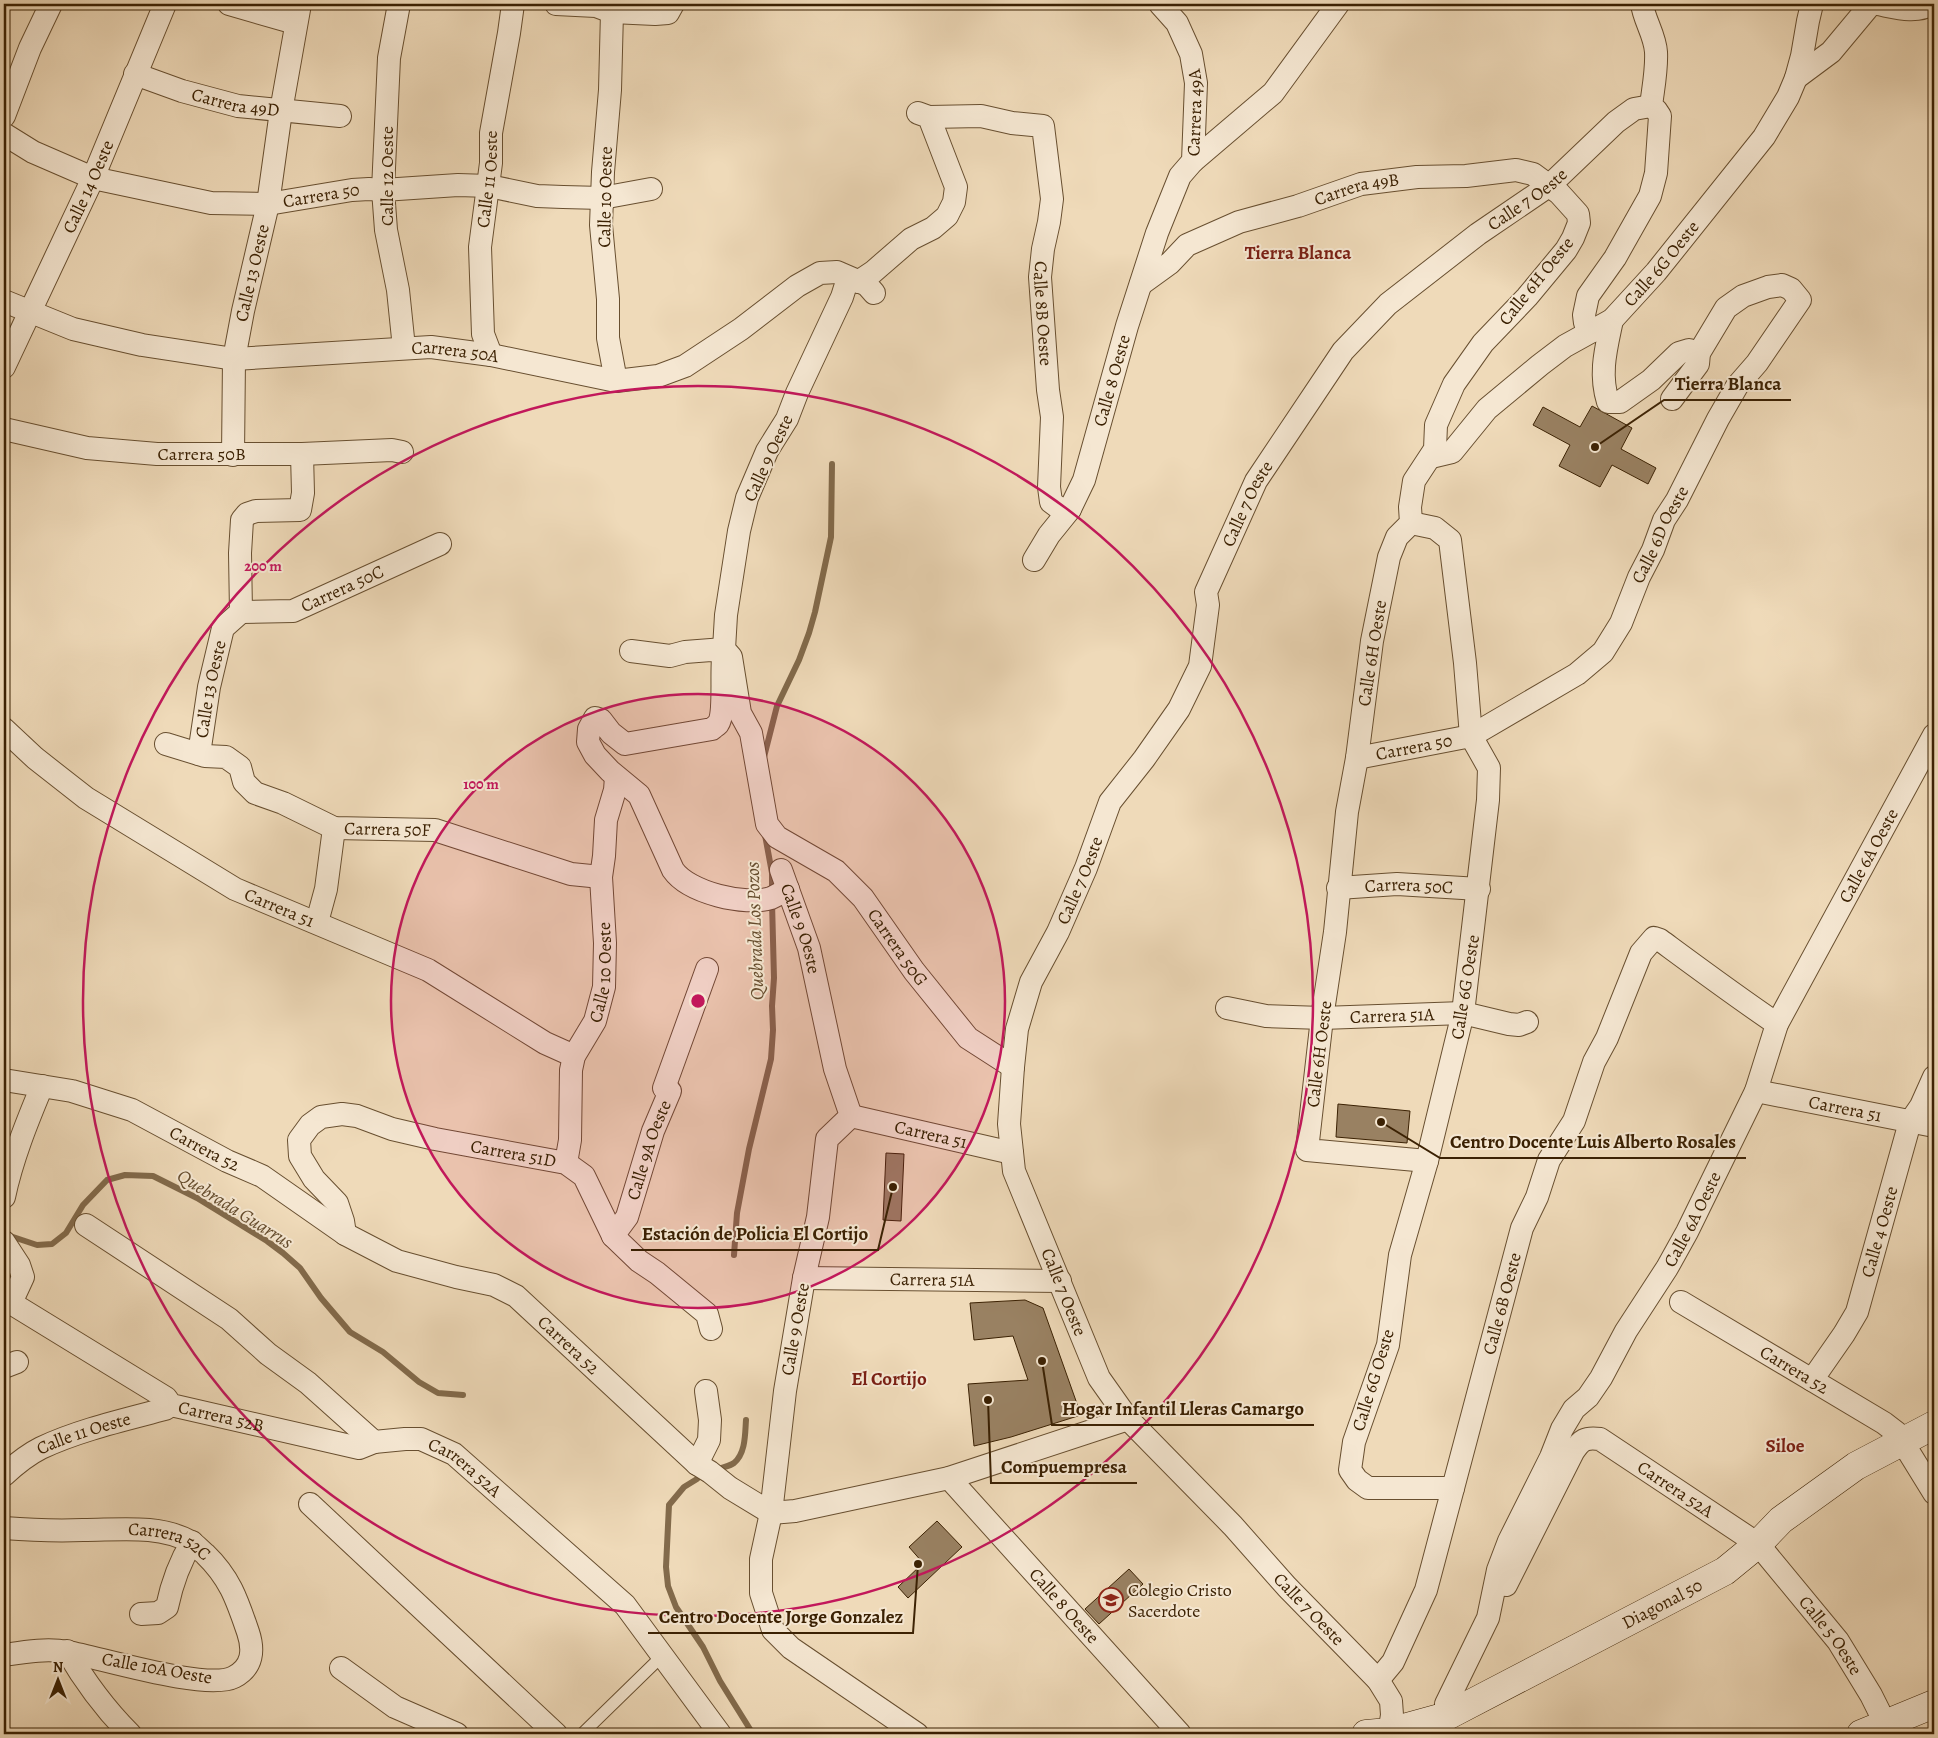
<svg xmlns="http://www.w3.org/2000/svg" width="1938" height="1738" font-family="Alegreya,serif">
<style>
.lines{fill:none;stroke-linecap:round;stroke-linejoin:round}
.stream{stroke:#826a4b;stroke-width:6}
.building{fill:#998162;stroke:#3b2103}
.lane-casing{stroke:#684f30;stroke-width:13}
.street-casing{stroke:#684f30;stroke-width:24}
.secondary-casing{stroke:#3b2103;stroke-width:29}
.lane{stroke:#f5e7d2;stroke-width:11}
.street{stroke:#f5e7d2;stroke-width:22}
.secondary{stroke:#f5e7d2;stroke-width:28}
.ring{fill:none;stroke:#c2185b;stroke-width:2.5}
.labels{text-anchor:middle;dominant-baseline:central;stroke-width:4;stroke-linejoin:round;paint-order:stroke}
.street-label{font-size:18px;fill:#3b2103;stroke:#f5e7d2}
.poi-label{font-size:18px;fill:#3b2103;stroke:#f5e7d2;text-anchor:start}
.neighbourhood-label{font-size:19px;font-weight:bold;fill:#7a1f14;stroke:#f5e7d2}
.water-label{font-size:19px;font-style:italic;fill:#654c2d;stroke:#f5e7d2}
.centre{fill:#c2185b;stroke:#f5e7d2;stroke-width:2.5}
.ring-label{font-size:15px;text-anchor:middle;font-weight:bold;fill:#c2185b;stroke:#f5e7d2;stroke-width:4;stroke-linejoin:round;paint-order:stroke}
.leader{fill:none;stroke:#3b2103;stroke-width:2}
.callout-dot{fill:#3b2103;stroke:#f5e7d2;stroke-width:2}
.callout-label{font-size:19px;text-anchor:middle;font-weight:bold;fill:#3b2103;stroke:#f5e7d2;stroke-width:4;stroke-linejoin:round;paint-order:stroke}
</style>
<rect width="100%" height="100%" fill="#efdab9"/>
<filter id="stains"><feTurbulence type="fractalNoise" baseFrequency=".004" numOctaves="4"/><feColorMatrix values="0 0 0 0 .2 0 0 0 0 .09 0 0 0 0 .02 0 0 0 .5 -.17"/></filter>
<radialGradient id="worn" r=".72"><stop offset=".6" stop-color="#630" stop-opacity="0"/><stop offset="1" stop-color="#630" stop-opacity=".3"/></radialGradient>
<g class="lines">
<path class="stream" d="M764 757 777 706 799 660 809 633 815 612 831 537 832 464
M765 835 772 873V892
M7 1235 37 1245 52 1244 66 1233 83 1205 107 1180 125 1175 153 1176 197 1198 267 1241 283 1253 300 1268 321 1298 350 1332 383 1352 419 1382 438 1393 463 1395
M734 1255 737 1213 749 1149 771 1059 773 1030 772 1006 774 978 772 902
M719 1469C723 1467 730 1466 734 1463 746 1453 745 1433 746 1420
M697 1479 684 1487 669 1505 666 1567 668 1586 676 1607 703 1647 720 1681 753 1734"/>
</g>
<path class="building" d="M1592 406 1632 428 1621 449 1656 468 1648 484 1612 465 1600 487 1559 466 1570 445 1533 425 1543 407 1580 427Z
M1338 1104 1410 1111 1407 1143 1336 1137Z
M886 1153 904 1154 901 1221 883 1220Z
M1025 1300 1043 1308 1081 1415 1011 1437 974 1446 968 1384 1028 1380 1013 1336 974 1340 970 1303Z
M937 1521 962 1547 908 1598 898 1587 923 1563 909 1547Z
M1129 1569 1143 1584 1099 1624 1085 1609Z"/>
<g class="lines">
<defs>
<path id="lane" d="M582 1734 662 1656"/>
<g id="street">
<path d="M229 4 295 23"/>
<path d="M399 4 389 58 383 190 386 230 398 290 404 348"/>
<path d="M556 4 596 6 612 12 655 14 668 13 673 4"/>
<path d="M1877 4C1894 7 1916 14 1932 4"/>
<path d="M612 12 610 90 603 172 601 225 608 299V338L616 381"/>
<path id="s1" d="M135 74 182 91 238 106 340 116"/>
<path d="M1796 78 1831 52 1871 4"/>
<path d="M4 116 30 48 51 4"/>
<path id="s2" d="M929 117 981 116 1012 123 1043 126 1052 199 1049 222 1043 249 1040 277 1048 390 1052 417 1049 487 1051 502 1059 508 1070 509"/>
<path id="s3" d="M4 134 33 152 93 178 211 203 268 204 352 190 369 189 383 190 458 185 489 186 537 196 563 197 602 198 651 189"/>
<path d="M1193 161 1273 93 1338 4"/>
<path id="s4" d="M848 278 842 297 797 393 787 419 767 451 747 498 739 531 726 615 724 649 731 657 740 713 751 733 767 824 777 837 836 871 863 898 914 971 968 1038 1013 1067"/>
<path d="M858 282 873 272 911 239 933 228 947 216 954 202 956 187 929 117 918 113"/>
<path id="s5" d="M1141 284 1170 263 1187 245 1239 222 1298 206 1361 184 1417 177 1466 176 1516 170 1533 174 1559 193 1578 214 1579 223 1573 238 1566 250 1527 297 1483 343 1454 384 1436 425 1435 449 1414 481 1410 507 1411 523 1397 537 1389 557 1372 641 1357 758 1347 812 1335 932 1322 1018 1307 1150 1427 1161"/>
<path id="s6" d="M4 301 73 329 142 345 234 359 431 347 491 355 616 381 658 376 685 366 741 329 797 286 820 273 837 272 867 285 874 293"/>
<path d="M1612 320C1606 349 1599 373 1608 402H1620L1651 380 1679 353 1689 350 1699 353"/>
<path d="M1593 331 1585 323 1584 315 1588 296 1615 258 1650 196 1656 173 1660 116 1656 110 1651 106C1653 89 1657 70 1656 52 1655 35 1644 20 1642 4"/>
<path id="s7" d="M491 355 483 334 480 247 491 163V133L509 33 513 4"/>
<path id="s8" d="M4 367 93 178 165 4"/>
<path id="s9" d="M4 429 87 448 157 454H302L392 450 402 452"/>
<path id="s10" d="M233 455 234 359 243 311 268 204 281 111 300 4"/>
<path id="s11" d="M1431 457 1452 452 1487 409 1540 365 1565 346 1612 320 1656 272 1764 137 1788 97 1796 78 1802 56 1808 21 1812 4"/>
<path d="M1411 523 1435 528 1450 540 1465 663 1471 736 1489 768 1488 800 1463 1013 1427 1161 1400 1255 1388 1345 1354 1442 1350 1470 1357 1480 1368 1488H1453"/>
<path id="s12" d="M1034 560 1049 535 1070 509 1084 480 1127 326 1157 233 1180 176 1193 161 1196 83 1191 54 1177 23 1160 4"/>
<path id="s13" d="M241 612 293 611 440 544"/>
<path d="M631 651 670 656 685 652 724 649C720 666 726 713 718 724 716 726 714 727 712 729L625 744 611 733 601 720 595 718 589 729 588 742 595 755 610 771 639 795 673 870C689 893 745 906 771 898 776 896 782 892 788 889"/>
<path id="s14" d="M4 729 35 758 86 798 235 889 428 970 545 1043 574 1056"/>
<path id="s15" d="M166 744 205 756 226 757 240 767 244 782 255 793 283 803 334 828 435 830 571 874 601 877"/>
<path id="s16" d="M199 754 209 687 223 628 241 612 240 553 242 520 247 514 256 511 300 510 303 493 302 454"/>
<path id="s17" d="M1357 758 1471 736 1577 674 1603 652 1621 623 1639 577 1653 550 1664 520 1677 500 1718 419 1737 386 1757 363 1800 300 1791 289 1782 285 1768 287 1743 296 1726 308 1699 353 1698 364 1672 399"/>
<path id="s18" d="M781 870 809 948 835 1069 851 1116 827 1139 818 1217 804 1278 785 1391 771 1513 761 1559V1593L773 1630 791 1648 917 1734"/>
<path id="s19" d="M1338 888 1397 884 1479 889"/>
<path d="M317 922 326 889 334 828"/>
<path id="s20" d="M1227 1008 1266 1016 1322 1018 1463 1013 1509 1024 1519 1025 1527 1022"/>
<path id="s21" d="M4 1080 72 1091 132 1110 227 1161 262 1176 345 1234 397 1261 456 1277 494 1285 516 1296 697 1464 710 1472 730 1488 771 1513 795 1511 949 1478 1128 1419"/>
<path d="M664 1088 707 969"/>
<path id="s22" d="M1756 1091 1934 1126"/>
<path id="s23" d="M851 1116 1012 1153"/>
<path id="s24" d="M566 1163 570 1140 571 1070 574 1056 595 1021 604 987 605 943 601 877 604 856 606 820 615 790 616 777"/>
<path d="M4 1197C12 1159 27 1122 42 1086"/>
<path id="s25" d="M86 1225 229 1319 268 1354 308 1383 374 1442 405 1439H421L454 1454 625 1605 720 1734"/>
<path id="s26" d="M345 1234 343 1221 337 1203 314 1179 300 1156 299 1140 310 1125 321 1117 342 1114 357 1116 392 1129 435 1139 566 1163 584 1176 613 1236 639 1261 657 1273 707 1314 711 1329"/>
<path id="s27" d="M613 1236 627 1217 653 1131 670 1091"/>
<path d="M4 1242 19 1265 23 1277 11 1303"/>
<path id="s28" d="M804 1278 1060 1281"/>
<path id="s29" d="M4 1301 11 1303 166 1398 171 1405 359 1448 374 1442"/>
<path id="s30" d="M1681 1302 1884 1423 1897 1433 1934 1493"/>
<path d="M4 1367 17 1362"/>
<path id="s31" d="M1812 1380 1844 1334 1857 1312 1910 1122 1921 1106 1934 1077"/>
<path d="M697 1464 709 1440 710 1420 706 1391"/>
<path id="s32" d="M4 1475C15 1465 27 1455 41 1448 79 1430 124 1420 165 1409L171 1405"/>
<path id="s33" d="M949 1478 1180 1734"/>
<path d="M310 1504 556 1734"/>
<path id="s34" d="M4 1528C30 1530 56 1531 83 1530 118 1530 159 1524 191 1542 196 1545 200 1550 205 1554 230 1578 237 1600 248 1632 254 1650 253 1667 234 1677 207 1691 101 1658 68 1652 47 1648 24 1652 4 1655"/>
<path id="s35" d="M1506 1585 1573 1452C1581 1440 1585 1437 1600 1439L1758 1544 1838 1641 1871 1695 1885 1723 1883 1734"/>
<path d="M141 1614 158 1613 167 1607C172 1583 179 1563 192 1542"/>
<path d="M67 1651C85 1682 105 1709 130 1734"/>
<path d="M341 1668 395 1707 457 1734"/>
<path id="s36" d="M1378 1680 1393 1662 1426 1590 1522 1228 1537 1197 1549 1160 1574 1121 1594 1062 1607 1038 1641 953 1654 938 1660 940C1698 968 1737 997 1777 1024"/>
<path id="s37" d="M1447 1716 1446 1704 1488 1618 1498 1570 1509 1541 1551 1457 1562 1429 1574 1409 1588 1397 1601 1378 1626 1331 1667 1268 1687 1232 1756 1091 1777 1024 1934 735"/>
<path id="s38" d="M1389 1734 1392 1715 1391 1701 1378 1680 1287 1587 1233 1526 1128 1419 1099 1378 1014 1171 1009 1124 1013 1067 1017 1029 1031 982 1058 932 1086 868 1110 802 1144 759 1179 709 1200 666 1208 605 1206 592 1256 481 1343 351 1388 304 1478 234 1550 185 1616 122 1634 109 1651 106"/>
</g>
<g id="secondary">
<path id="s39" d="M1366 1734 1389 1732 1447 1716 1725 1571 1758 1544 1781 1520 1856 1466 1934 1425"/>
<path d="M1861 1734 1934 1704"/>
</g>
</defs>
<use href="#lane" class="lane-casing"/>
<use href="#street" class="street-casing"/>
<use href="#secondary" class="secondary-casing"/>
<use href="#lane" class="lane"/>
<use href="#street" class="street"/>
<use href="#secondary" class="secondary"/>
</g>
<circle cx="698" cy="1001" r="307" fill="#c2185b" fill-opacity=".12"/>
<g class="ring">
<circle cx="698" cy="1001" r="307"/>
<circle cx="698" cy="1001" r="615"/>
</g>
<defs>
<symbol id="school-ring" viewBox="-11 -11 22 22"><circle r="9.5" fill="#f5e7d2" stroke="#8f2418" stroke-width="1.5"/><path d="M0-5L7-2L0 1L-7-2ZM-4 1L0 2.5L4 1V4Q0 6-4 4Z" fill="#8f2418"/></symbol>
</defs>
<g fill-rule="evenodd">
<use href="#school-ring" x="1097" y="1586" width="28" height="28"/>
</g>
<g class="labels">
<g class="street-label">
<text stroke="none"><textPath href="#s1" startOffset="105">Carrera 49D</textPath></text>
<text stroke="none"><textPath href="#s12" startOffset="482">Carrera 49A</textPath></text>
<text transform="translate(387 176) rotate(-90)">Calle 12 Oeste</text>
<text stroke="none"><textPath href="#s7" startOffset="178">Calle 11 Oeste</textPath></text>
<text stroke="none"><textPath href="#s8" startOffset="199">Calle 14 Oeste</textPath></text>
<text stroke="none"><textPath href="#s5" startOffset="240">Carrera 49B</textPath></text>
<text stroke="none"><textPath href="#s3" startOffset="331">Carrera 50</textPath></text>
<text transform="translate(605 197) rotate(-89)">Calle 10 Oeste</text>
<text stroke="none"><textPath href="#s38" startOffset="1838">Calle 7 Oeste</textPath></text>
<text stroke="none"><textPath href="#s11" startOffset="306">Calle 6G Oeste</textPath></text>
<text stroke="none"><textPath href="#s10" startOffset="184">Calle 13 Oeste</textPath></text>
<text transform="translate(1536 281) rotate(-51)">Calle 6H Oeste</text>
<text stroke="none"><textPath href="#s2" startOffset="304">Calle 8B Oeste</textPath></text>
<text stroke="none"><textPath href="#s6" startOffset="460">Carrera 50A</textPath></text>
<text stroke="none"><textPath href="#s12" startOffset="198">Calle 8 Oeste</textPath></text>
<text stroke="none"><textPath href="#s9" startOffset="200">Carrera 50B</textPath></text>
<text transform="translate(768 458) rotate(-65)">Calle 9 Oeste</text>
<text stroke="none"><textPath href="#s38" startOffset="1418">Calle 7 Oeste</textPath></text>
<text stroke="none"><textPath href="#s17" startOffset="404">Calle 6D Oeste</textPath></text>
<text stroke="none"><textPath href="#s13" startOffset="106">Carrera 50C</textPath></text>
<text transform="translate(1372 653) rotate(-81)">Calle 6H Oeste</text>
<text stroke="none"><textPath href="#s16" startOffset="66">Calle 13 Oeste</textPath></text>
<text stroke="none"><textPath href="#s17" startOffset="58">Carrera 50</textPath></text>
<text stroke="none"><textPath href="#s15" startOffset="250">Carrera 50F</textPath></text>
<text stroke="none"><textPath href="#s37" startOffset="965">Calle 6A Oeste</textPath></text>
<text stroke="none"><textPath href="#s38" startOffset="998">Calle 7 Oeste</textPath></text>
<text stroke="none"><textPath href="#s19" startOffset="71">Carrera 50C</textPath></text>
<text stroke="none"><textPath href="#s14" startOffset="330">Carrera 51</textPath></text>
<text stroke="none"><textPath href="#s18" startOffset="62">Calle 9 Oeste</textPath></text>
<text stroke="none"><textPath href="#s4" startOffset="761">Carrera 50G</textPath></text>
<text stroke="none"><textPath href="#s24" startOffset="198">Calle 10 Oeste</textPath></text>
<text transform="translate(1465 987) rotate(-81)">Calle 6G Oeste</text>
<text stroke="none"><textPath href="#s20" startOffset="166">Carrera 51A</textPath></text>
<text transform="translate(1319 1054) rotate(-83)">Calle 6H Oeste</text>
<text stroke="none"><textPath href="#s22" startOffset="91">Carrera 51</textPath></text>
<text stroke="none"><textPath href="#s23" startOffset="82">Carrera 51</textPath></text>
<text stroke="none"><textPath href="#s21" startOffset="214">Carrera 52</textPath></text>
<text stroke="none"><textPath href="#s27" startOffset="94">Calle 9A Oeste</textPath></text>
<text stroke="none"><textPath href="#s26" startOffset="338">Carrera 51D</textPath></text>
<text stroke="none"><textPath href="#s37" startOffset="560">Calle 6A Oeste</textPath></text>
<text stroke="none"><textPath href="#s31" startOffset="165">Calle 4 Oeste</textPath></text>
<text stroke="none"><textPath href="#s28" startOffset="128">Carrera 51A</textPath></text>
<text transform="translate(1064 1292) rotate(68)">Calle 7 Oeste</text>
<text stroke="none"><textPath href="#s36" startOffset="399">Calle 6B Oeste</textPath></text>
<text transform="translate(795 1329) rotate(-80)">Calle 9 Oeste</text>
<text stroke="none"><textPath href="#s21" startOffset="634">Carrera 52</textPath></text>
<text stroke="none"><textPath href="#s30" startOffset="132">Carrera 52</textPath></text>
<text transform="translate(1373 1380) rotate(-73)">Calle 6G Oeste</text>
<text stroke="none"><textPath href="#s29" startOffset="249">Carrera 52B</textPath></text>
<text stroke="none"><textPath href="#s32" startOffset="91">Calle 11 Oeste</textPath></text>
<text stroke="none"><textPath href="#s25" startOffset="461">Carrera 52A</textPath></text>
<text stroke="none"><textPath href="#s35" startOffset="272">Carrera 52A</textPath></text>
<text stroke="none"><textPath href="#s34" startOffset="168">Carrera 52C</textPath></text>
<text stroke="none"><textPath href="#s39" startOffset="326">Diagonal 50</textPath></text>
<text stroke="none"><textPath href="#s33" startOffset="172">Calle 8 Oeste</textPath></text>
<text transform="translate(1309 1609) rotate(46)">Calle 7 Oeste</text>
<text stroke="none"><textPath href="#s35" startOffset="488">Calle 5 Oeste</textPath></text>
<text transform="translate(157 1668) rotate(10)">Calle 10A Oeste</text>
</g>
<g class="poi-label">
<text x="1128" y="1590">Colegio Cristo<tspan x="1128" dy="21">Sacerdote</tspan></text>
</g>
<g class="neighbourhood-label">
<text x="1298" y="253">Tierra Blanca</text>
<text x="889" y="1379">El Cortijo</text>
<text x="1785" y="1446">Siloe</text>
</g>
<g class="water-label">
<text transform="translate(755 931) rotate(-92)">Quebrada Los Pozos</text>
<text transform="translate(235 1209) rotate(32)">Quebrada Guarrus</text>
</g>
</g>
<circle cx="698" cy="1001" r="8" class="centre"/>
<g class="ring-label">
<text x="263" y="571">200 m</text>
<text x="481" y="789">100 m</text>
</g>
<path class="leader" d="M1595 447L1664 400H1791M1381 1122L1440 1158H1746M893 1187L878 1250H631M1042 1361L1052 1425H1314M988 1400L991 1483H1137M918 1564L913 1633H648"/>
<g class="callout-dot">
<circle cx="1595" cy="447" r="5"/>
<circle cx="1381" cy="1122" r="5"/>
<circle cx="893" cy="1187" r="5"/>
<circle cx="1042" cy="1361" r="5"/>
<circle cx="988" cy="1400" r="5"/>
<circle cx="918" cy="1564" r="5"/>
</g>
<g class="callout-label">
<text x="1728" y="390">Tierra Blanca</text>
<text x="1593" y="1148">Centro Docente Luis Alberto Rosales</text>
<text x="755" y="1240">Estación de Policia El Cortijo</text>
<text x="1183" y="1415">Hogar Infantil Lleras Camargo</text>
<text x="1064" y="1473">Compuempresa</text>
<text x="781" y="1623">Centro Docente Jorge Gonzalez</text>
</g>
<rect width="1938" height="1738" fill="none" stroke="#efdab9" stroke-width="20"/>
<rect x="5" y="5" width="1928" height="1728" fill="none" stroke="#3b2103" stroke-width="2.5"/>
<rect x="10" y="10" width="1918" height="1718" fill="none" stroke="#3b2103"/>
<g transform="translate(58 1680)" stroke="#f5e7d2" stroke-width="4" paint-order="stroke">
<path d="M0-4L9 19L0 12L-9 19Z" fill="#3b2103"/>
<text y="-8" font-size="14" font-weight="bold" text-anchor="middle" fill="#3b2103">N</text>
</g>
<rect width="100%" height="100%" filter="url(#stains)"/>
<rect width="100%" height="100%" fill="url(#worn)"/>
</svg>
